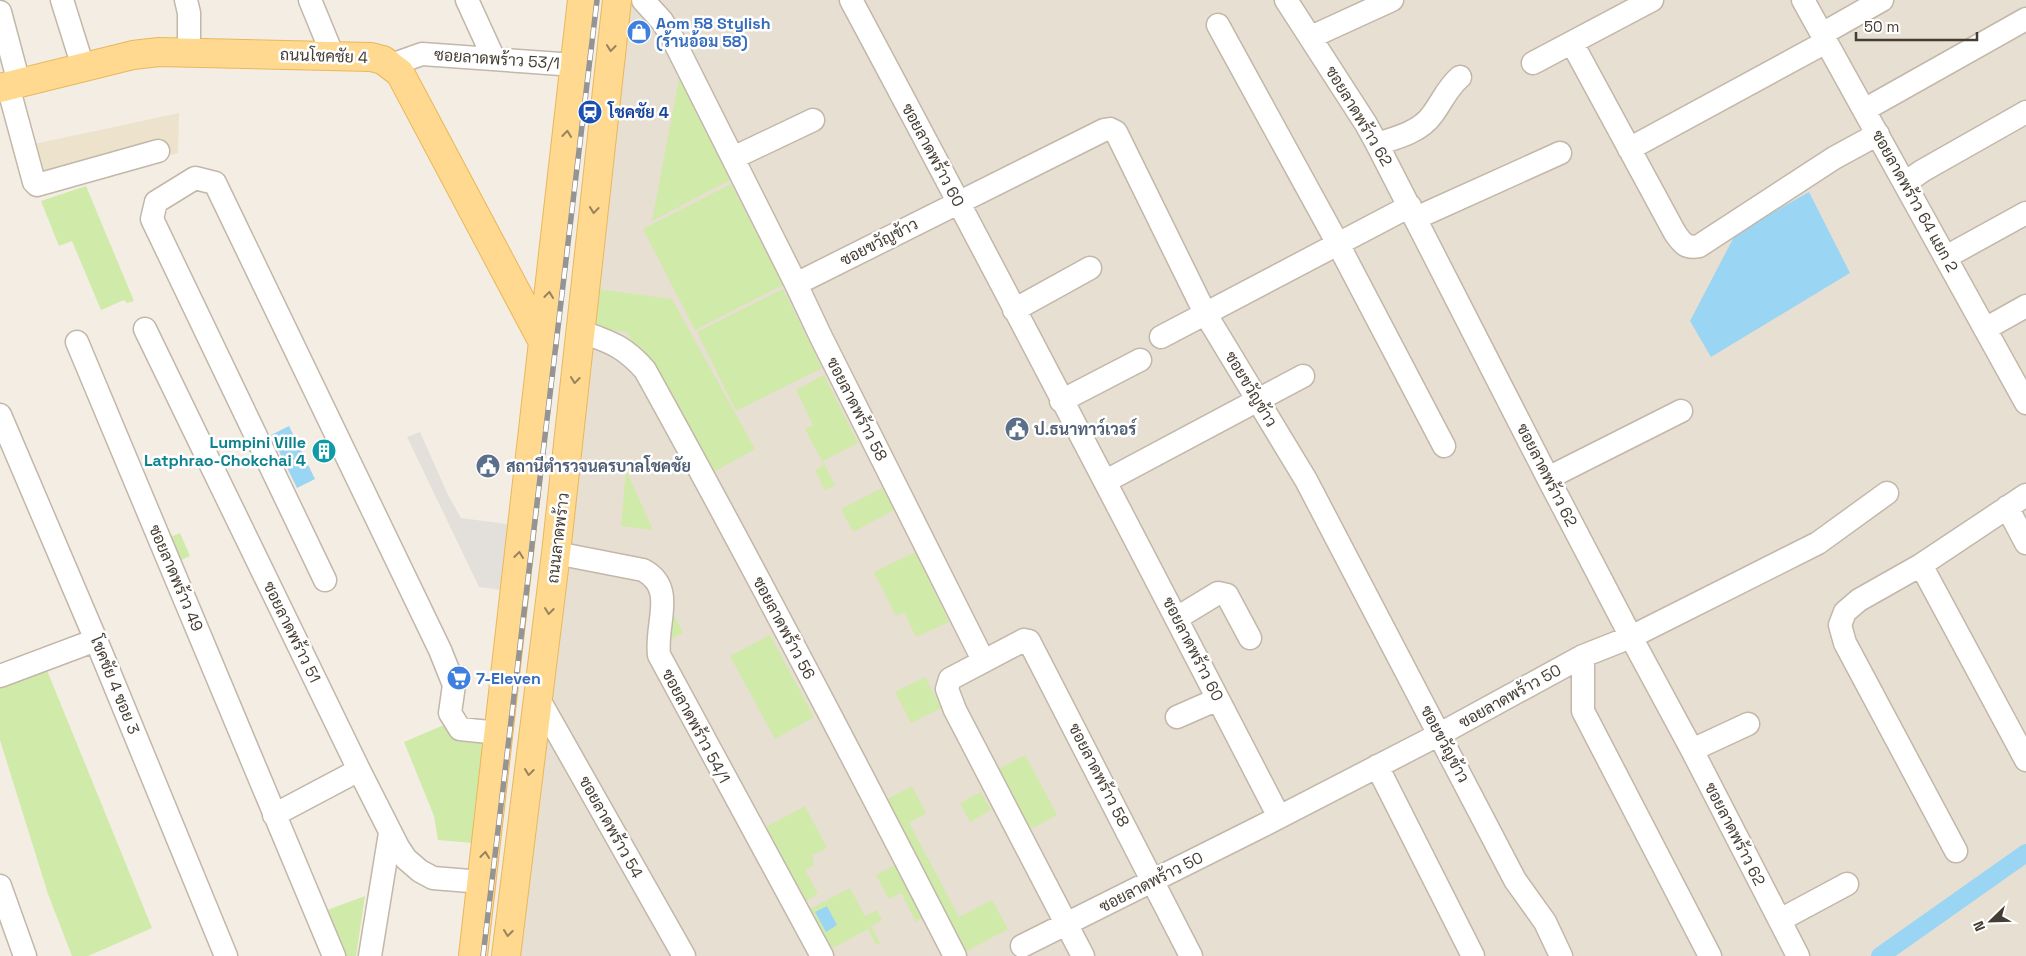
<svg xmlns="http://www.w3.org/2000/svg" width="2026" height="956" font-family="'Space Grotesk',Sarabun,sans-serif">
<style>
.residential{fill:#e7dfd1}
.education{fill:#ede2cc}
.green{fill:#d0eaa9}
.parking{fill:#e3e0dc}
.water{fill:#9bd5f4}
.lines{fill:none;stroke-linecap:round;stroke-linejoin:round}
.canal{stroke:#9bd5f4;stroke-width:18}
.minor-casing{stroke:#c2b7a9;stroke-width:25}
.major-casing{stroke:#eab75a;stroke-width:30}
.minor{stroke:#fff;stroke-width:22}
.major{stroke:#ffd990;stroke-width:28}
.rail-casing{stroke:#949494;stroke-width:5.5}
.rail{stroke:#fff;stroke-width:4;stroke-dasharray:11;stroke-linecap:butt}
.oneway{stroke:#99835d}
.labels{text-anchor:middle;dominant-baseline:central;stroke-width:5;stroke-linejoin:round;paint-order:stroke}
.shop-label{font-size:16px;font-weight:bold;fill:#366cbe;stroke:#fff;text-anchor:start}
.street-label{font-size:16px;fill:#453d33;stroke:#fff}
.transit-label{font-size:16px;font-weight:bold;fill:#164399;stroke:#fff;text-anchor:start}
.service-label{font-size:16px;font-weight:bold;fill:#4e5e75;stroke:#fff;text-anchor:start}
.culture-label{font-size:16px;font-weight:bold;fill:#0d838f;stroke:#fff;text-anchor:end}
</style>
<rect width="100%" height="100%" fill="#f3ede3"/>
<path class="residential" d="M617 0H2026V956H506Z"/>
<path class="education" d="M179 113 178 153 38 194 25 146Z"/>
<path class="green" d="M680 74 730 180 652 221Z
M731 184 783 285 695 330 643 229Z
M86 186 134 301 127 303 124 300 101 310 72 241 59 246 41 201Z
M596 289 672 299 755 449 706 476 627 332 592 328Z
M783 289 822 368 736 411 697 332Z
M824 375 858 443 823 461 835 485 825 490 815 470 824 465 805 429 813 425 796 390Z
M626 470 653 530 621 526Z
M882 488 894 510 853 532 841 509Z
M180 533 190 556 175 563 164 540Z
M915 552 949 622 916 637 904 612 896 616 874 572Z
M665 596 683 633 658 646Z
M770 635 814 717 775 739 730 656Z
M46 668 152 928 88 956H72L48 894 0 740V682Z
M925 677 941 708 911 723 895 692Z
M444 725 462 739H475L496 745 484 844 438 840 434 816 404 742Z
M1025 755 1057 815 1025 832 993 772Z
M912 786 926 813 909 823 959 917 992 900 1008 929 963 953 882 802Z
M981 792 991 810 970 822 960 803Z
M805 806 827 848 812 855 814 865 805 870 818 894 802 903 762 829Z
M895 865 922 918 916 922 901 893 889 899 876 875Z
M850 888 865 916 877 910 882 920 871 926 880 943 876 945 868 929 829 950 808 910Z
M365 896 356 956H335L319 913Z"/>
<path class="parking" d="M420 432 449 497 461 518 513 525 508 591 479 587 407 437Z"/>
<path class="water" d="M1809 192 1850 273 1711 357 1690 321 1736 233Z
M289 426 315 479 297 488 271 435Z
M827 906 837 925 826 932 815 912Z"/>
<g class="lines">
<path class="canal" d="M1880 956 2026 853"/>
<defs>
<path id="minor" d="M62 0 83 67
M186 0 189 13V52
M310 0 333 56
M467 0 494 59
M643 0 662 21 673 39 796 284 821 337 983 660
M851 0C996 271 1138 544 1279 817
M1286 0 1366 124 1377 144 1548 478 1631 637 1692 750 1798 956
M1803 0 2026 403
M0 12 19 83
M1218 25 1338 244 1444 446
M1822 34 1882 0
M1311 37 1392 0
M1572 43 1675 233C1682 243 1686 249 1699 246L1834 158 1878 134
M1533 63 1652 0
M391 65 422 54 575 65
M8 86 34 182 37 185 158 151
M1864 110 2026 19
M1377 144C1396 138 1420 132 1432 115 1442 102 1447 88 1460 77
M1629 149 1826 42
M733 158 813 120
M1905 183 1922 171 2026 112
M1416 218 1560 153
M1946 257 2026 213
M796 284 1104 130 1110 129 1116 132 1205 313 1306 480 1515 880 1545 922 1561 956
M1014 310 1090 268
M145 329 359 770 398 847 406 859 420 871 433 878 482 882
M1985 329 2026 306
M580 331C610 342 624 346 645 370 752 563 854 759 955 956
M1161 337 1410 206
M77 342 334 956
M1061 401 1140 360
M0 415 96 640 226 956
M1548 478 1681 411
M1106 481 1303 376
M2007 507 2026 543
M556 553 643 570C677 588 655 623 659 655L822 956
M1921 565 2026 760
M325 580 152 219 156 202 195 178 215 183 440 650 454 685 450 713 460 729 499 733
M1177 618 1218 593 1227 595 1250 638
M1583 656V711L1710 956
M0 676 96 640
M538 698 684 956
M1177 717 1218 699
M1692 750 1748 724
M1377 766 1473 956
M274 815 359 770
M1956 851 1845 643 1840 625 1845 612 1859 600 1921 565 2026 495
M0 886 25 956
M1780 920 1847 884
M1022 946 1260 827 1440 734 1583 656 1631 637 1818 543 1887 493
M370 956 390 833
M1083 956 955 710 947 689 950 679 1024 640 1029 641 1191 956"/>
<path id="major" d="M0 88 133 55 159 52 371 57 383 60 400 73 544 344
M473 956 582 0
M506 956 556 553 617 0"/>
</defs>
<use href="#minor" class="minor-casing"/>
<use href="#major" class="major-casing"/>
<use href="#minor" class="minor"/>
<use href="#major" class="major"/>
<defs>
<path id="rail" d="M483 956 597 0"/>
</defs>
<use href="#rail" class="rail-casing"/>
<use href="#rail" class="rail"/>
</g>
<defs><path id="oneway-chevron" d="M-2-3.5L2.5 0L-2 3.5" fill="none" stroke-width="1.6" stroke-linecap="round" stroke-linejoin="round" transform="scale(1.25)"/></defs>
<g class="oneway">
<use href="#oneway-chevron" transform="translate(611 48) rotate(96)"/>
<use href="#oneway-chevron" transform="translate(567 134) rotate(-84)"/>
<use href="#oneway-chevron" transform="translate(594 210) rotate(96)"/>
<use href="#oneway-chevron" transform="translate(549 295) rotate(-84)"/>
<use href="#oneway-chevron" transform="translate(575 380) rotate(96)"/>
<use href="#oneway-chevron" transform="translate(519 555) rotate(-83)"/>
<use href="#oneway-chevron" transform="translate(549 611) rotate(97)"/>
<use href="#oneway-chevron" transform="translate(529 772) rotate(97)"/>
<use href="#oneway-chevron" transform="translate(485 855) rotate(-84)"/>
<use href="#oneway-chevron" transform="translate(508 933) rotate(97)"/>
</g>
<defs>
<symbol id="shop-disc" viewBox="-11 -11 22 22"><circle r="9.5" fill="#3f7fe0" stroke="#fff"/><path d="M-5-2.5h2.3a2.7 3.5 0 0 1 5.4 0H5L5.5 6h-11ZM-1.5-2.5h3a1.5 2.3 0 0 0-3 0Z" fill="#fff"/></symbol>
<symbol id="station-disc" viewBox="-11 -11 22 22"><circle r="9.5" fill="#1a4fb4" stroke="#fff"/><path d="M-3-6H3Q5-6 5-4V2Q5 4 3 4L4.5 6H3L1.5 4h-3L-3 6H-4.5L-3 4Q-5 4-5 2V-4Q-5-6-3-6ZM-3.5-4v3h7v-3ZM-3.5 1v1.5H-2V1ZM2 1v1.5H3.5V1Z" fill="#fff"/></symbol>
<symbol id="civic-disc" viewBox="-11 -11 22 22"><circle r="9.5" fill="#5c6f8a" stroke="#fff"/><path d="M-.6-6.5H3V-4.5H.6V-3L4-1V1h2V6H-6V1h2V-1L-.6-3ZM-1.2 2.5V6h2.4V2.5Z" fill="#fff"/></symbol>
<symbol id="building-disc" viewBox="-11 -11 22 22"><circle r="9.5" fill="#0f9aa8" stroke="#fff"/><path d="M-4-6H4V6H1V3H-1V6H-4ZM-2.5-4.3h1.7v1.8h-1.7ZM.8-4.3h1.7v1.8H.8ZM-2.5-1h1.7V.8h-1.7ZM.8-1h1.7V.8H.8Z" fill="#fff"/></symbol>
<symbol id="supermarket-disc" viewBox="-11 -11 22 22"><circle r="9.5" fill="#3f7fe0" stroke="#fff"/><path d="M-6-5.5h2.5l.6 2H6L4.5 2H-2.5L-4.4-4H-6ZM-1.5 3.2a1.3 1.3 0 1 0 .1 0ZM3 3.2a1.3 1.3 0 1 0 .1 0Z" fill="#fff"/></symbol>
</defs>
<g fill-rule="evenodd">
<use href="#shop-disc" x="625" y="18" width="28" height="28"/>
<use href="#station-disc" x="576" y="98" width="28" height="28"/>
<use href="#civic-disc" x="1003" y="415" width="28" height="28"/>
<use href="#building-disc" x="310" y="437" width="28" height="28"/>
<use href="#civic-disc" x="474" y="452" width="28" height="28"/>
<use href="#supermarket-disc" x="445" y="664" width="28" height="28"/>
</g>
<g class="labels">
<g class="shop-label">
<text x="656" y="23">Aom 58 Stylish<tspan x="656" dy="18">(ร้านอ้อม 58)</tspan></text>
<text x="476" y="678">7-Eleven</text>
</g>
<g class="street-label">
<text transform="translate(324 56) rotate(2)">ถนนโชคชัย 4</text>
<text transform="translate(497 59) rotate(4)">ซอยลาดพร้าว 53/1</text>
<text transform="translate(1359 116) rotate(59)">ซอยลาดพร้าว 62</text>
<text transform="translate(933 155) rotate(62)">ซอยลาดพร้าว 60</text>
<text transform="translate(1915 201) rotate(61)">ซอยลาดพร้าว 64 แยก 2</text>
<text transform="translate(879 242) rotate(-27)">ซอยขวัญข้าว</text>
<text transform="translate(1251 389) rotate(59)">ซอยขวัญข้าว</text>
<text transform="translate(857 409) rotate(63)">ซอยลาดพร้าว 58</text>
<text transform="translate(1547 475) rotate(63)">ซอยลาดพร้าว 62</text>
<text transform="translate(558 538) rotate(-83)">ถนนลาดพร้าว</text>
<text transform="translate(176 578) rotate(67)">ซอยลาดพร้าว 49</text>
<text transform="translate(784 628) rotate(62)">ซอยลาดพร้าว 56</text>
<text transform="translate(292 632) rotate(64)">ซอยลาดพร้าว 51</text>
<text transform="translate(1193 649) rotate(63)">ซอยลาดพร้าว 60</text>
<text transform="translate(115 685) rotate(68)">โชคชัย 4 ซอย 3</text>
<text transform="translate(1510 696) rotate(-29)">ซอยลาดพร้าว 50</text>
<text transform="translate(696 726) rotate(62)">ซอยลาดพร้าว 54/1</text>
<text transform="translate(1445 744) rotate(62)">ซอยขวัญข้าว</text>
<text transform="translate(1099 775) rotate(63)">ซอยลาดพร้าว 58</text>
<text transform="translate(611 827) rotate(61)">ซอยลาดพร้าว 54</text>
<text transform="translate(1735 834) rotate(63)">ซอยลาดพร้าว 62</text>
<text transform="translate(1151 882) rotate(-27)">ซอยลาดพร้าว 50</text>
</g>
<g class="transit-label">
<text x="608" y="112">โชคชัย 4</text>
</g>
<g class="service-label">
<text x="1034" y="429">ป.ธนาทาว์เวอร์</text>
<text x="506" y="466">สถานีตำรวจนครบาลโชคชัย</text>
</g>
<g class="culture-label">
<text x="306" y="442">Lumpini Ville<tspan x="306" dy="18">Latphrao-Chokchai 4</tspan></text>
</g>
</g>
<g transform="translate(1991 921) rotate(247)" stroke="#ffffff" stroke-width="4" paint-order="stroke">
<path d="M0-4L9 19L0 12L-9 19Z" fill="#453d33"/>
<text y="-8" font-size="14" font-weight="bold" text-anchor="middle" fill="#453d33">N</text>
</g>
<path d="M1856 32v8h121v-8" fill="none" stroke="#453d33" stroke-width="2.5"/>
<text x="1864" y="32" font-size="15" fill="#453d33" stroke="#ffffff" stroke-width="4" paint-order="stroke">50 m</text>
</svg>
